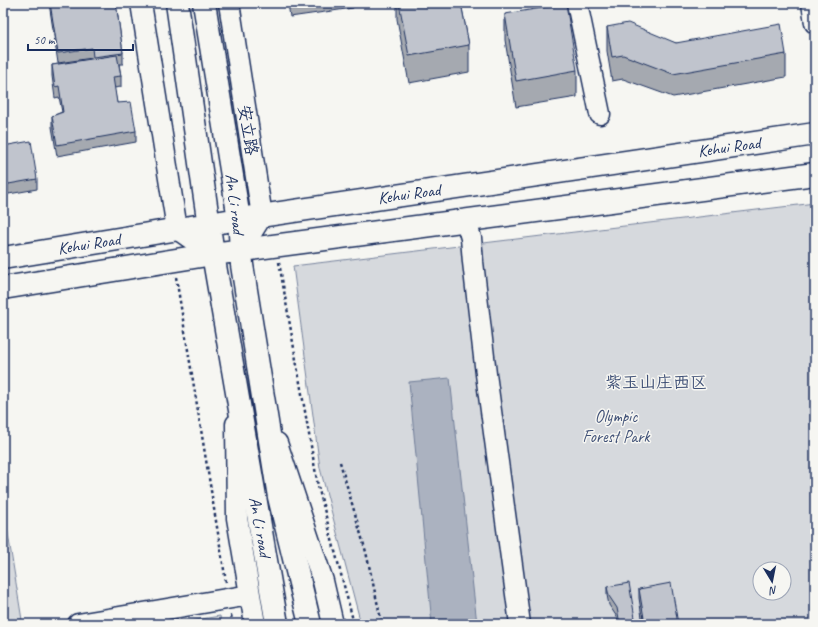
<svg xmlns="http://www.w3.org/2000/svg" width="818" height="627" font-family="Caveat,'LXGW WenKai TC',sans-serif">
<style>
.green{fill:#d6d9dd;stroke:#78849e;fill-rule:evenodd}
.water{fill:#abb2c0;stroke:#717e99}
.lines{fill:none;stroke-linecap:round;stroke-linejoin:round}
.minor-casing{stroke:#1b2f5e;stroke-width:23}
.major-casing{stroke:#1b2f5e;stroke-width:25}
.path{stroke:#1b2f5e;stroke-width:2.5;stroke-dasharray:3 3;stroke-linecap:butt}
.minor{stroke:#f6f6f2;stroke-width:20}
.major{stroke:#f6f6f2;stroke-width:22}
.wall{fill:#a5a9b0;stroke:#1b2f5e}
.building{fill:#c0c4cd;stroke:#1b2f5e}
.labels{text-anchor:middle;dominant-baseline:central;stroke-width:3;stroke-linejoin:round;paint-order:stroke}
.street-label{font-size:17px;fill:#1b2f5e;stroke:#f6f6f2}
.park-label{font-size:17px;fill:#405177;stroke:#f6f6f2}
</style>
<rect width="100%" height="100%" fill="#f6f6f2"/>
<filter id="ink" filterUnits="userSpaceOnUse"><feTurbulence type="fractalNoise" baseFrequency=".025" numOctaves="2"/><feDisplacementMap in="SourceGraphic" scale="8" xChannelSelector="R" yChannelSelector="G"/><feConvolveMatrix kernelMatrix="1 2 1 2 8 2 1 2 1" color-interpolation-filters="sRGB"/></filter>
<g filter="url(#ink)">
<path class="green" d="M815 203V624H361L320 468 293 266ZM760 569H784V593H760Z
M3 503 22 620 3 623Z
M220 616 221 624H171Z"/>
<path class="water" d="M450 378 477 624H432L409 382Z"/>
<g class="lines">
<defs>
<path id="minor" d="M141 3 177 229 213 254
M229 3 262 216 240 251
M577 3 600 114
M812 3 815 23
M466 221 471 238 473 262 486 374 520 624
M236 424 237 518 255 624
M277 443 323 581 333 624
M78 624 250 595"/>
<path id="major" d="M177 3 213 254 277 624
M204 3 239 219 242 265 279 497 310 624
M3 258 239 219 815 134
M3 288 213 254 815 174"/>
</defs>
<use href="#minor" class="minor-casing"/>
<use href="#major" class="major-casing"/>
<path class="path" d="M279 262 318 486 354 624
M176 277 226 582
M340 462 366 552 382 624
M231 615 233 624"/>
<use href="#minor" class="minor"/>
<use href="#major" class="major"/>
</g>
<path class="wall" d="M3 3 5 5V16L3 17Z
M49 3H116L123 53V64H119L121 76V87L114 88 117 103 136 131V142L57 156 52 127V116L62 112 59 97 55 98 52 76V65L92 59V58L58 63Z
M288 3H353V8L290 17Z
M397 3H461L469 45V72L409 83 397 19Z
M639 3H665L639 8Z
M505 14 577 70V97L516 107 505 40Z
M607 27 676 43 786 54V77L673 97 623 79 612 81 607 51Z
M3 146 37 179V189L3 195Z
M607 587 636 624H619L617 617 609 605 607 595Z
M639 589 678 624H643L639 598Z"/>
<path class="building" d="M3 3H5V5L3 6Z
M50 3H116L123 53 93 57 92 48 58 53Z
M399 3H461L469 45 409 56Z
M566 4 577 70 516 81 505 14Z
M628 23 676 43 781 24 786 54 673 74 623 55 612 57 607 27Z
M117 55 121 76 113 77 117 103 131 102 136 131 57 145 52 116 63 112 59 86 55 87 52 65Z
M31 141 37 179 3 185V146Z
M629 583 636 624H620L617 608 609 596 607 587Z
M671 583 678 624H645L639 589Z"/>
</g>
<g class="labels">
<g class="street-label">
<text transform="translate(248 130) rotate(81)">安立路</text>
<text transform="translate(729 147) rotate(-8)">Kehui Road</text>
<text transform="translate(409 194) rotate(-8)">Kehui Road</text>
<text transform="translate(235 204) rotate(83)">An Li road</text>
<text transform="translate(89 244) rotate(-9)">Kehui Road</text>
<text transform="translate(260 527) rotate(80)">An Li road</text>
</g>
<g class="park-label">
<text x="656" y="382">紫玉山庄西区</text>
<text x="616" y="416">Olympic<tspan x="616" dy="20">Forest Park</tspan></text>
</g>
</g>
<rect width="818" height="627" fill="none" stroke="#f6f6f2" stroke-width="16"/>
<rect x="8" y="8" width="802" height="611" fill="none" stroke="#1b2f5e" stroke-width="1.5" filter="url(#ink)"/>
<g transform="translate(772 581) rotate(170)"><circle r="19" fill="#f6f6f2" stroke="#9ea6b7"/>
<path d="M0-3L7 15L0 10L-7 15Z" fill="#1b2f5e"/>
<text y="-6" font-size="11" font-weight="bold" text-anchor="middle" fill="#1b2f5e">N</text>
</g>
<path d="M28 44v6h105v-6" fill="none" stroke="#1b2f5e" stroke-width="2"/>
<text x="34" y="44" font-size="12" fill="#1b2f5e" stroke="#f6f6f2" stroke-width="3" paint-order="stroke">50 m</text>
</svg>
